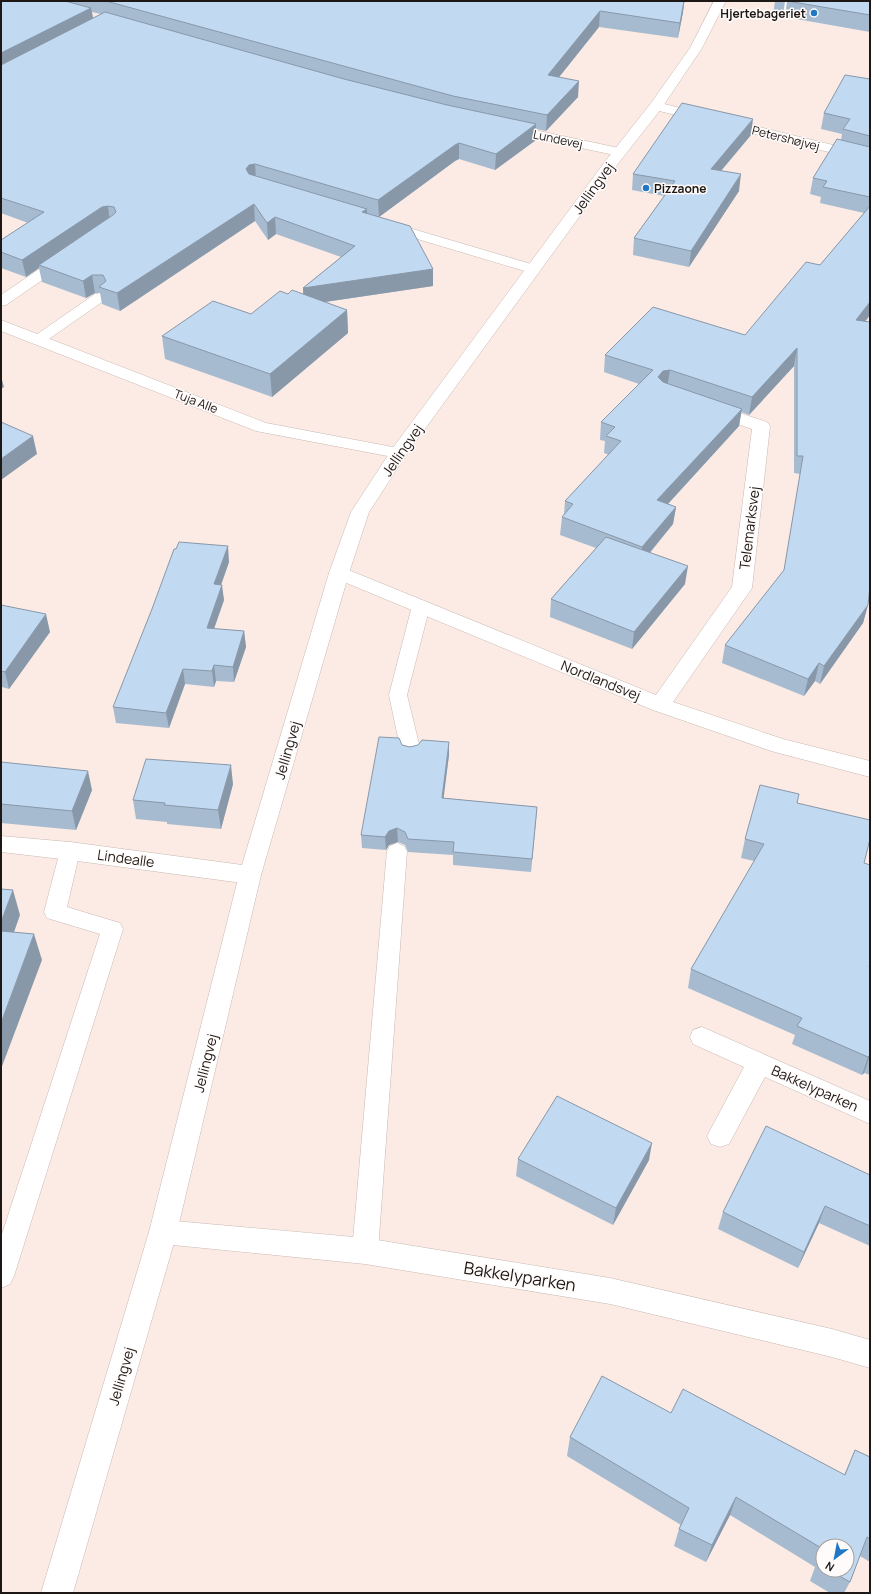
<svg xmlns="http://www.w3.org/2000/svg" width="871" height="1594" font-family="Manrope,sans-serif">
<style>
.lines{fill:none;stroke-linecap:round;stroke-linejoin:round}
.service-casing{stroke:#c9b9b3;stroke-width:1}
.minor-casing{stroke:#c9b9b3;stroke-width:1}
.secondary-casing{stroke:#c9b9b3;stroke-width:1}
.service{fill:#fff;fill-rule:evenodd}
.minor{fill:#fff;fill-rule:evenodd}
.secondary{fill:#fff;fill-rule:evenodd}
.wall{fill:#a7bbd0;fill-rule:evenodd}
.shaded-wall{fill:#8898a9}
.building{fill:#c2d9f2;stroke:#8898a9}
.poi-dot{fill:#2078c5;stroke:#fffbfa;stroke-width:1.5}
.labels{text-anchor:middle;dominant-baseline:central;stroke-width:3;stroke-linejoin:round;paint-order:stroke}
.far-poi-label{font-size:12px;font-weight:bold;fill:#1d1815;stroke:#fffbfa;text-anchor:end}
.far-street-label{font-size:12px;fill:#1d1815;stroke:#fffbfa}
.street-label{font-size:14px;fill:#1d1815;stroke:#fffbfa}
.near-street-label{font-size:17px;fill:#1d1815;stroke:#fffbfa}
</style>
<rect width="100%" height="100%" fill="#fbebe4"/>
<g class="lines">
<defs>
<path id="service" d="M785 1H797L788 15 784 16 778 13Z
M389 222 538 266 540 269 538 272 533 273 528 272 384 229 382 226 384 223Z
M62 256 67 257 69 260 67 263 6 305 1 306V295L57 257Z
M100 293 105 294 107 297 105 300 43 343 38 344 33 343 31 340 33 337 95 294Z
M421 600 427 602 430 606 407 695 421 752 418 757 411 759 404 757 401 752 389 695 412 606 415 602Z
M70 843 77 846 80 851 67 907 120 923 123 929 14 1276 10 1284 1 1288V1237L100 934 47 918 44 912 60 851 63 846Z
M397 843 404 846 407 851 378 1251 374 1259 365 1262 356 1259 352 1251 387 851 390 846Z"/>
<path id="minor" d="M656 102 870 154V162L651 109 649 106 651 103Z
M506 124 619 148 624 149 626 152 624 155 619 156 501 131 499 128 501 125Z
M1 320 266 423 398 448 404 449 407 453 404 457 398 458 256 431 1 331Z
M712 404 767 422 770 426 752 588 673 702 783 739 870 761V777L771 751 653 710 332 577 329 573 332 569 339 567 346 569 656 695 732 587 752 429 706 413 703 409 706 405Z
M1 836 70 842 250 866 258 869 261 875 258 881 250 884 70 860 1 852Z
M702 1027 870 1101V1124L765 1077 729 1144 720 1147 711 1144 707 1136 744 1067 693 1044 690 1037 693 1030Z
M163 1220 365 1238 610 1278 832 1329 870 1340V1368L832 1357 610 1304 365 1264 163 1244 153 1241 149 1232 153 1223Z"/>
<path id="secondary" d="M714 1H726L702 48 661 109 617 165 406 455 369 512 349 573 261 875 177 1232 73 1593H41L149 1232 239 875 329 573 351 512 392 449 607 159 651 103 690 48Z"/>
</defs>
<use href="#service" class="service-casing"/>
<use href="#minor" class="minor-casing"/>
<use href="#secondary" class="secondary-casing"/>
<use href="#service" class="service"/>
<use href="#minor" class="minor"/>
<use href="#secondary" class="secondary"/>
</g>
<path class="wall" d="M1 1H685L684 3 683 12 678 38 599 27 559 77 578 97 546 131 536 129V140L495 170 459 159 455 161 379 217 433 269V286L325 302 347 310 348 333 272 397 165 359 162 336 251 314 288 294H303V288L341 257 276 234 268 240 255 221 120 311 102 304 100 293H95L86 298 42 282 39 268 26 277 1 268V240L28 223 1 213ZM92 12 101 14 93 18Z
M775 1H785L783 17 773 15Z
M787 1H870V32L785 17Z
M870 79V315L865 321 868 605 863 623 820 684 815 681 804 696 722 663 725 645 784 571 800 474 794 473V366L749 415 741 412 739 426 668 504 676 507 673 524 650 553 685 584 632 649 550 617 551 599 596 548 560 535 562 517 564 514 565 501 609 455 604 453 605 441 600 440 601 422 639 384 604 372 605 355 745 335 820 265 864 213 820 203 821 197 810 194 813 178 841 140 842 134 821 129 824 113Z
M751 135 721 171 739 191 689 267 633 255 634 238 664 196 632 190 633 174Z
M229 562 221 585 224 600 214 629 244 631 246 647 234 682 216 681 214 687 185 684 169 728 116 723 113 707Z
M1 605 50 632 9 689 2 687 1 689Z
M449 742V755L443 798 537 807 531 872 453 865V855L408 852 405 845 398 842 389 845 386 850 362 848 361 835 402 745 410 747Z
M1 762 92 790 76 830 1 823Z
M233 784 221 829 167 824V822L136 819 133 800Z
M797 803 864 863 869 967H870V1075L864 1073 862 1075 792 1044 795 1035 688 988 691 969 754 861 741 858 745 839Z
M518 1159 649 1160 613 1225 516 1176Z
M870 1175V1246L819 1223 798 1268 718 1229 723 1212Z
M671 1413 844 1475 855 1450 870 1457V1562L860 1556 850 1582 844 1593H830L810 1581 815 1567 730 1515 706 1562 674 1546 679 1529 681 1525 567 1456 570 1437ZM823 1546 847 1570H823Z"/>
<path class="shaded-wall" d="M682 1H685L684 3 683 12 678 38Z
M91 8 94 24 1 70V53Z
M600 11 599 27 548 91V75Z
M579 81 578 97 546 131 547 115Z
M753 119 751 135 709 185 711 169Z
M536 124V140L495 170 496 154Z
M459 143V159L455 161 379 217 378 200 455 145Z
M255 164 256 181 251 182 246 169 249 165Z
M741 174 739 191 689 267 691 251Z
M254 204 255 221 120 311 117 293Z
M108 206 110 223 39 265V268L26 277 22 260 102 207Z
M367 209V225L362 212Z
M275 217 276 234 268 240 267 223Z
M433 269V286L304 305 303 288Z
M92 275 95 293 86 298 83 281Z
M870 302V315L853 338 856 320Z
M347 310 348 333 272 397 270 374Z
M797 348 794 366 749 415 752 397Z
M670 370 667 388 661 389 658 377 663 371Z
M1 376 4 387 1 389Z
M742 409 739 426 655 518 657 500Z
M33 436 37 454 1 480V459Z
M676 507 673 524 640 564 642 547Z
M228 546 229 562 216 599 214 584Z
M688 566 685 584 632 649 634 632Z
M222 585 224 600 209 643 207 628Z
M868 605 863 623 820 684 824 666Z
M46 614 50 632 9 689 5 672Z
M244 631 246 647 234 682 233 667Z
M819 663 815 681 804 696 808 679Z
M214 665 216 681 214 687 212 671Z
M183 669 185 684 169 728 166 713Z
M449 742V755L442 811V798Z
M231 765 233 784 221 829 218 810Z
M88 771 92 790 76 830 72 811Z
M537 807 536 820 531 872 532 859Z
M397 828 398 842 389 845 386 850 385 837 389 831Z
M13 890 20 915 6 955 1 940V922Z
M34 934 42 960 1 1069V1023Z
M870 1055 864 1073 862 1075 868 1057Z
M652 1143 649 1160 613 1225 616 1208Z
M825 1206 819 1223 798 1268 804 1252Z
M736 1497 730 1515 706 1562 712 1545Z"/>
<path class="building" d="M1 1H65L91 8 1 53Z
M106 1H684L680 23 600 11 548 75 579 81 547 115 453 96Z
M787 1H870V15Z
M105 12 344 79 447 105 536 124 496 154 459 143 455 145 378 200 255 164 249 165 246 169 249 174 367 209 362 212 410 226 433 269 303 288 355 246 275 217 267 223 254 204 117 293 99 287 106 281 103 275H92L83 281 39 265 113 215 116 212 114 207 108 206 102 207 22 260 1 252V240L44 212 1 198V65Z
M845 75 870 79V136L843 129 850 119 824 113Z
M682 103 753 119 711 169 741 174 691 251 634 238 675 181 633 174Z
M837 139 870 147V197L823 187 827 181 813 178Z
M870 206V302L856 320 870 322V586L868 605 824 666 819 663 808 679 725 645 784 570 803 456H797V348L752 397 670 370 663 371 658 377 663 382 742 409 657 500 676 507 642 547 562 517 573 504 565 501 621 441 606 436 615 427 601 422 653 370 605 355 653 307 745 335 806 262 820 265Z
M292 290 347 310 270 374 162 336 213 301 251 314 280 291 288 294Z
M1 422 33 436 1 459Z
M606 537 688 566 634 632 551 599Z
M179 542 228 546 214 584 222 585 207 628 244 631 233 667 214 665 212 671 183 669 166 713 113 707 152 609 174 549H176Z
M1 605 46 614 5 672 1 671Z
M379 737 399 738 402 745 410 747 418 745 422 740 449 742 442 798 537 807 532 859 453 852 454 842 408 839 405 832 397 828 389 831 385 837 361 835Z
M146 759 231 765 218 810 164 805 165 803 133 800Z
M1 762 88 771 72 811 1 804Z
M760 785 799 794 797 803 870 820V839L864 863 870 865V963L869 967H870V1055L868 1057 797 1026 802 1018 691 969 764 844 745 839Z
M1 889 13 890 1 922Z
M1 931 34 934 1 1023Z
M557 1096 652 1143 616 1208 518 1159Z
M766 1126 870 1175V1226L825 1206 804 1252 723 1212Z
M602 1376 671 1413 683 1389 845 1475 855 1450 870 1457V1539L867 1537 850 1582 829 1570H847V1546H823V1549L736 1497 712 1545 679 1529 689 1508 570 1437Z
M823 1552V1567L818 1564Z"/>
<g class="poi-dot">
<circle cx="814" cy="13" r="4"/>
<circle cx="646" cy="188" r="4"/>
</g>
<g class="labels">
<g class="far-poi-label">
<text x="806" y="13">Hjertebageriet</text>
<text x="654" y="188" text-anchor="start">Pizzaone</text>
</g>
<g class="far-street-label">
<text transform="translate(786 138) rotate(14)">Petershøjvej</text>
<text transform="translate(558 139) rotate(12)">Lundevej</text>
<text transform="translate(196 401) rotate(21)">Tuja Alle</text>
</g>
<g class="street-label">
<text transform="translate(593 188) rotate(-54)">Jellingvej</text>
<text transform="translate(402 450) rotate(-55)">Jellingvej</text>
<text transform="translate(749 528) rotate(-83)">Telemarksvej</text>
<text transform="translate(601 680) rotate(22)">Nordlandsvej</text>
<text transform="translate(287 750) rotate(-74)">Jellingvej</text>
<text transform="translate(126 858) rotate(8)">Lindealle</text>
<text transform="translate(205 1063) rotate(-76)">Jellingvej</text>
<text transform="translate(815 1088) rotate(24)">Bakkelyparken</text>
<text transform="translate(121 1376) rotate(-74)">Jellingvej</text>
</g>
<g class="near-street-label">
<text transform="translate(520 1276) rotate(9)">Bakkelyparken</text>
</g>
</g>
<rect width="871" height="1594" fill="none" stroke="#1d1815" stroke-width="4"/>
<g transform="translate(835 1558) rotate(212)"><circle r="19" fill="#fffbfa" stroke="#a5a09e"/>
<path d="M0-3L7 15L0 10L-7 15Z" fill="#2078c5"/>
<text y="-6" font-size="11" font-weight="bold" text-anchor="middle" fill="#1d1815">N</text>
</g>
</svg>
